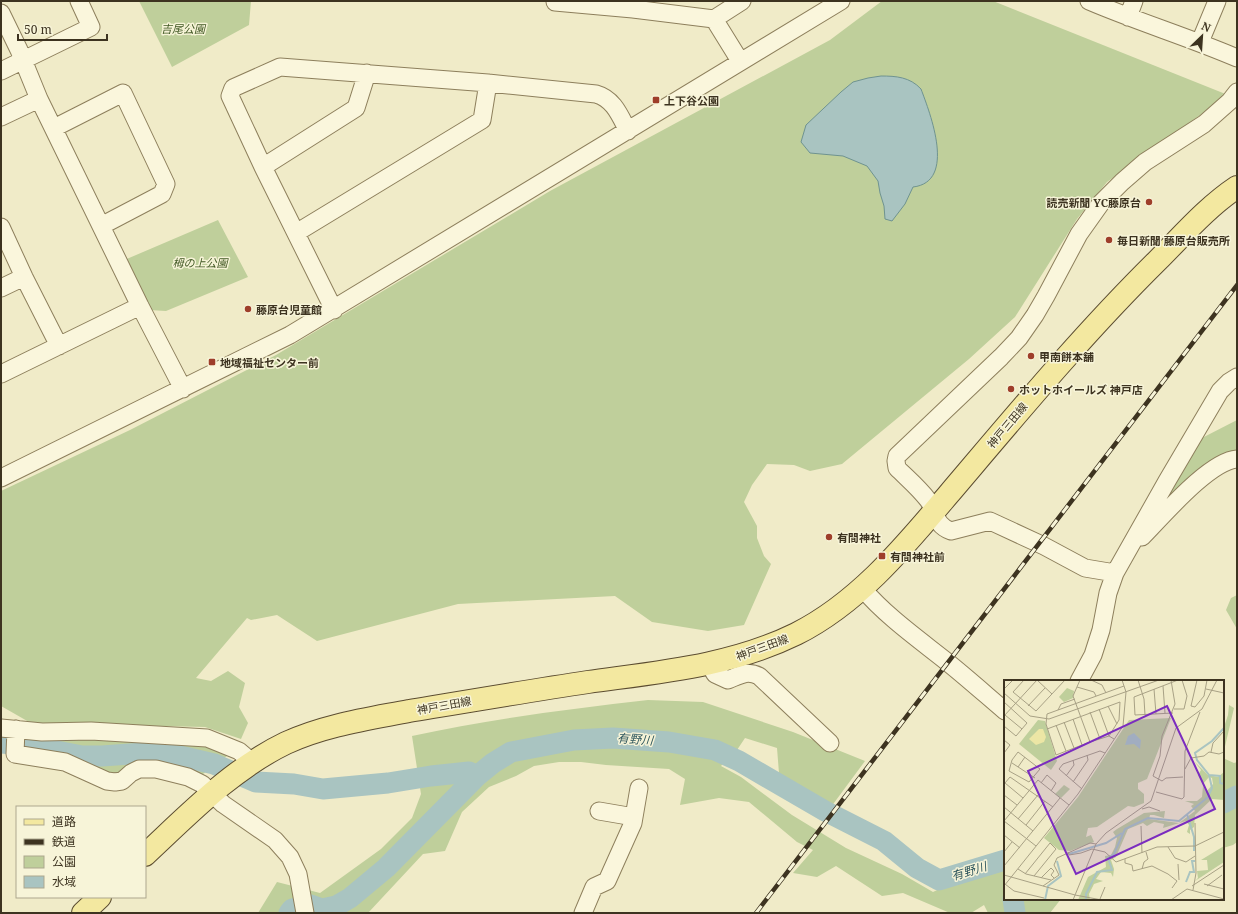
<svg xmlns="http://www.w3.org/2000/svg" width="1238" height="914" font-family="'Noto Serif','Noto Sans JP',serif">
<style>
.green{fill:#bfcf9b}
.water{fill:#a9c4c1;stroke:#6f9390}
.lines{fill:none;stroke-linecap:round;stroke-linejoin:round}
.river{stroke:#a9c4c1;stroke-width:21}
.minor-casing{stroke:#8d7f5c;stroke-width:19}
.major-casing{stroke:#5b4c30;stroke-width:24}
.minor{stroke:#faf6dc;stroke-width:17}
.major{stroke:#f3e8a0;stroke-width:22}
.rail-casing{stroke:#3d3320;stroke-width:4.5}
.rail{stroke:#f7f4d8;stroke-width:3;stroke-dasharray:9;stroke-linecap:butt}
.poi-dot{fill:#9e3e2a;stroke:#f7f4d8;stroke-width:1.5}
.labels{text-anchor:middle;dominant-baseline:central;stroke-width:3;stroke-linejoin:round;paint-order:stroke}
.park-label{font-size:11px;font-style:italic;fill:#435a26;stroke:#f7f4d8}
.poi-label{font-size:11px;font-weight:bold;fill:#3d3320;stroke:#f7f4d8;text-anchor:start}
.street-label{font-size:11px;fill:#3d3320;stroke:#f7f4d8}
.water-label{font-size:12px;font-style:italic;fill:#2f575d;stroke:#f7f4d8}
.inset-river{fill:none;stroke:#a9c4c1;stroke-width:2}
.inset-road{fill:none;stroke:#a8a185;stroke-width:1}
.view{fill:#7b2cbf;fill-opacity:0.15;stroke:#7b2cbf;stroke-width:2}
.inset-edge{fill:none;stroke:#3d3320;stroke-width:2}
</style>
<rect width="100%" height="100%" fill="#f0ebc8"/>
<path class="green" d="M139 1H251L249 25 172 67Z
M882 1H993L1228 95 1107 182 1077 219 1015 317 969 359 842 464 810 471 794 465 767 464 752 485 744 502 757 526V538L764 556 771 564 744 625 708 631 652 622 615 596 458 604 317 641 277 615 251 620 247 618 196 678 211 681 228 671 245 683 239 707 248 723 241 739 205 727 116 725 36 726 1 706V491L130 430 276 355 550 191 830 40Z
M218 220 248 277 166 311 149 310 122 261Z
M1237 420V455L1149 522 1200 439Z
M1237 595V629L1226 610 1231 598Z
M648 700 703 702 793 732 865 761 831 807 813 799 779 773 777 748 745 738 737 750 721 766 741 777 792 815 846 848 902 874 933 892 954 882 1005 869V899H1061L1050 913H988L984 905 971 913H950L903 893 882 896 836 866 817 877 793 873 813 850 797 842 749 802 719 798 680 805 685 779 669 769 606 765 581 762H559L534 766 516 776 489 787 462 812 445 851 423 854 368 913H258L277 882 320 893 381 849 412 818 421 794 412 736C490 719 569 709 648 700Z
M1229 705 1234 708 1223 755V730L1228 715Z
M41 736 205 743 227 756 199 777 123 774 111 776 85 764V747L49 742Z
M1223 758 1234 763 1237 762V842L1233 845 1223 848Z"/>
<path class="water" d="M881 76C896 76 910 77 921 89 930 113 957 182 913 187L905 204 892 221 885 219 884 206 880 193 878 181 867 166 843 156 810 153 801 142 806 125 841 92 853 82 868 78Z"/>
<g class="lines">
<path class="river" d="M1 743 26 745 82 756H102L144 753 180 756 214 764 256 782 294 784 323 789 388 783 431 776 469 772 477 776
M1223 803 1237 796
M1013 899 1015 913
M289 913 292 909 311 905 322 909 336 906 350 898 386 868 477 776 493 763 511 752 574 740 613 738 669 742 715 750 739 761 825 811 884 841 917 868 939 880 1005 860"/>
<defs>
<path id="minor" d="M555 1V2L633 9 714 19 740 61
M1089 1C1138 22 1188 37 1237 58
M1 13 19 50 39 99
M1128 17 1134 1
M714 19 742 1
M1200 42 1217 1
M1 71 91 27 79 1
M1 117 39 99 140 306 183 389
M54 128 123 93 166 184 162 194 101 226
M263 167 356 108 367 73
M1 227 24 277 59 346
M296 233 482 120 488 83
M1 288 24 277
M334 310 263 167 230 96 233 88 280 67 488 83 596 94C614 99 620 116 628 131
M1 374 140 306
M1 478 290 335 841 1
M1142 537C1162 517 1209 461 1237 459
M1115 573 1085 568 1044 546 990 521 951 531C934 525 937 512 928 500 919 488 907 478 897 468L896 461 897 456 1001 357 1019 338 1035 315 1046 296 1079 234 1101 203 1122 182 1145 162 1204 124 1230 101 1237 92
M862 588C886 616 917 638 946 661 966 677 985 694 1005 711
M709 664 715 674 728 680C740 675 747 670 759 676L830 743
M1079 681 1093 655 1101 630 1108 593 1115 573 1167 481 1220 391 1229 382 1237 377
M1 728 42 732 91 731 207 738 239 751 252 762
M16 729 15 754 65 762 107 781 115 782 122 781 131 773 139 769H156L188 777 202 784 223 804 275 840 290 857 298 874 305 913
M599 811 634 817
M583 913 594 887 607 881 633 823 639 788"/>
<path id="major" d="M145 855C189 814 232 769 286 743 325 725 368 719 409 711 469 701 528 691 588 682 659 672 731 666 796 634 858 603 904 547 948 495 1016 415 1083 334 1158 260 1183 235 1207 207 1237 187
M83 913 100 897"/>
</defs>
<use href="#minor" class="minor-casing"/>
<use href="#major" class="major-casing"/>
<use href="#minor" class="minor"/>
<use href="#major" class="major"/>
<defs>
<path id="rail" d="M756 913 1237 285"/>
</defs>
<use href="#rail" class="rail-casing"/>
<use href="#rail" class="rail"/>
</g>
<g class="poi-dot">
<rect x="652" y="96" width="8" height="8" rx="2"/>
<circle cx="1149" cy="202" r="4"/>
<circle cx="1109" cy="240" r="4"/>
<circle cx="248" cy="309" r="4"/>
<circle cx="1031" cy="356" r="4"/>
<rect x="208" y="358" width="8" height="8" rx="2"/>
<circle cx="1011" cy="389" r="4"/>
<circle cx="829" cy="537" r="4"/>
<rect x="878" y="552" width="8" height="8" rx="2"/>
</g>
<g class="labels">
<g class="park-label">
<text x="183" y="28">吉尾公園</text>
<text x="200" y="262">栂の上公園</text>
</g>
<g class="poi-label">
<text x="664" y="100">上下谷公園</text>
<text x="1141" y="202" text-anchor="end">読売新聞 YC藤原台</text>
<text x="1117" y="240">毎日新聞 藤原台販売所</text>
<text x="256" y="309">藤原台児童館</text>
<text x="1039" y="356">甲南餅本舗</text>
<text x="220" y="362">地域福祉センター前</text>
<text x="1019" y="389">ホットホイールズ 神戸店</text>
<text x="837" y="537">有間神社</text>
<text x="890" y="556">有間神社前</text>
</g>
<g class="street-label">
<text transform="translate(1007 425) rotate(-50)">神戸三田線</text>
<text transform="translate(762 647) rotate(-20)">神戸三田線</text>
<text transform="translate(444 705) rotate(-10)">神戸三田線</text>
</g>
<g class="water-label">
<text transform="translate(635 739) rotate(4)">有野川</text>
<text transform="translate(969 871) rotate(-17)">有野川</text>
</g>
</g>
<g transform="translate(1004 680)">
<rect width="220" height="220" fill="#f0ebc8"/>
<path d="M63 8 70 11 69 18 60 22 55 17ZM167 38 143 99 134 103V109L140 114V123L130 127 124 126 93 147 84 148 82 157 87 155 90 162 66 171 55 170 40 158 74 117 125 40ZM34 40 41 41 53 81 47 90 15 64ZM190 81 204 95 214 97 220 92V120L208 119 191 135 190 147 186 150V154L183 152 185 145 182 141 159 148 160 144 150 142 143 146 139 143 124 149 112 177 107 180 110 189 109 197 107 193 97 192 92 199 99 201 90 204 85 214 86 220H74L84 197 102 187 101 176 107 175 111 167 113 158 109 152 113 149 140 133 161 131 160 138 150 135H146L145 139 175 143 191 131 187 126 190 124 181 121H193L198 117 199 106 202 112 209 104 208 98 205 97 199 104 194 95 197 90ZM60 105 66 109 57 118 51 114ZM220 166V182L191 201 194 198 193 191 204 190 203 180H197Z" fill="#bfcf9b"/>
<path d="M35 49H39L42 57 40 62 32 65 25 59Z" fill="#ece6a5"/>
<path d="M130 53 137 60 136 69 130 64 121 65 124 56Z" fill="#a9c4c1"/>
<path class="inset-river" d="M205 95 216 96V103L220 104M183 134 190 157V171M65 174 102 163 118 153M182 202 186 192H190L188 181H191M41 220 44 206 57 196 53 181M82 220V214L93 192 108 190 104 178 110 174 121 149 144 138 175 141 204 117 208 108 205 95 193 80 191 73 208 61 220 48"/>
<path class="inset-road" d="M20 0 9 12 32 31 61 0M33 0 48 14M76 0 69 16 86 62 105 56 110 59M87 0 98 5 102 13M134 0 140 19 141 35M167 0 171 24 158 56 156 76 149 96 158 101 162 98 179 97M193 0 187 26 191 27 200 16 203 0M159 6 161 33M73 7 90 12 92 16M0 9 9 0M150 9 152 34M202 9 220 13M0 13 26 36 45 39 155 0M0 22 23 43 12 56 0 46M24 26 41 8M104 26 113 44M95 29 105 56M170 29H180L183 16 178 0M54 30 57 24 71 19M86 32 96 59M169 33 131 35 130 17 174 0M1 35 18 49M0 36 33 0M69 39 78 65M60 42 70 68M52 45 62 71M43 49 116 22 115 40 105 56M0 60 6 65 0 73M86 62 52 75 42 44 43 34 120 6M14 72 36 89 25 102 5 91 8 80ZM207 72 209 63 220 51M8 83 31 98M14 87 21 77M181 89 187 78 200 76 205 72 215 74 220 72M62 96 70 85 69 80M69 102 84 80 83 75M37 103 43 95 52 103 47 111M78 109 55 89 59 84 96 71 101 73M152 112 178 119 180 117 181 71 196 32M0 115 13 125M19 118 1 103 6 97 49 127M0 127 29 151M138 129 145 127 156 131M14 139 34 115M0 141 34 100 65 125M0 141 32 166M22 145 41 121M137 146 138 173M0 155 16 168M164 167 171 178 182 182 191 176M0 172 8 162M64 172 65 175 77 173 88 169 101 172 112 182 153 167 191 166 220 152M121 179V183L128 185 129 191 148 186 164 194 173 201 168 208M174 184 175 200M0 186 56 118M14 189 22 194 47 200M138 189 140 182 144 179 142 172M21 194 46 163 52 169 30 196M0 195 71 215M37 198 47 188 50 191 47 195 50 198M1 204 10 211 40 218M200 204 220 209M0 206 74 114 119 46 122 12 118 0M39 206 55 195 50 185 53 178 86 163 92 164M188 206 220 185M203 206 218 195M189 210 192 193 191 143M71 215 98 220M96 219 101 207M69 220 92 164 102 153 147 121 172 48 198 29 213 0M167 220 183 209 220 219"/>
<path class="view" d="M163 26 211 129 72 194 24 91Z"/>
<rect width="220" height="220" class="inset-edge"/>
</g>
<rect width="1238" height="914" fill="none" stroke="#3d3320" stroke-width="4"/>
<rect x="16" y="806" width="130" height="92" fill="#f7f4d8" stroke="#ada78e"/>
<rect x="24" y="819" width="20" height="6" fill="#f3e8a0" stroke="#ada78e"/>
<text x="52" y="826" font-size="12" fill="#3d3320">道路</text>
<rect x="24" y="839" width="20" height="6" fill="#3d3320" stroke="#ada78e"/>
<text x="52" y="846" font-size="12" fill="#3d3320">鉄道</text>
<rect x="24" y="856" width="20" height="12" fill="#bfcf9b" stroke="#ada78e"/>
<text x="52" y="866" font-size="12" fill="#3d3320">公園</text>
<rect x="24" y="876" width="20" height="12" fill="#a9c4c1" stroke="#ada78e"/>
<text x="52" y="886" font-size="12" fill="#3d3320">水域</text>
<g transform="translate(1202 36) rotate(25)" stroke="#f7f4d8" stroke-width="3" paint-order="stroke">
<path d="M0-3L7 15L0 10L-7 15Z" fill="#3d3320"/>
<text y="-6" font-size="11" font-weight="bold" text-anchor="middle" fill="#3d3320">N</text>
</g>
<path d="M18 34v6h89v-6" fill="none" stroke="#3d3320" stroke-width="2"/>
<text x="24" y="34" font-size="12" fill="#3d3320" stroke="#f7f4d8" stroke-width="3" paint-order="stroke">50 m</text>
</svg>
